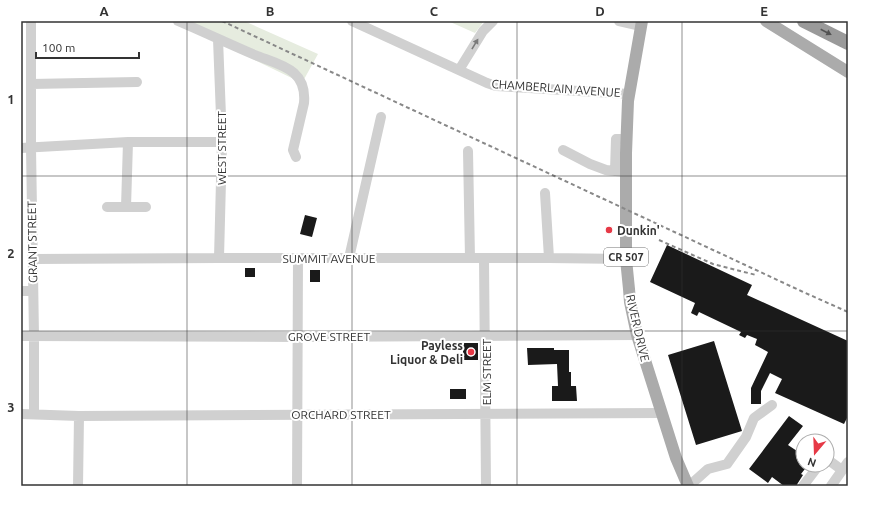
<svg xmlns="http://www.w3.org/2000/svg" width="869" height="507" font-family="Ubuntu,sans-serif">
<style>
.green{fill:#e6ecdf}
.building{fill:#1a1a1a}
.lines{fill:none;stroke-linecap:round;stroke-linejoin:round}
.minor{stroke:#d0d0d0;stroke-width:10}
.major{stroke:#ababab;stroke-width:12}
.highway{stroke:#9a9a9a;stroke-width:14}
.rail{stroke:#888;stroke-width:2;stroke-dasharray:4 3;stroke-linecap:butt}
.oneway{fill:#525252}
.oneway2{fill:#7a7a7a}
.grid{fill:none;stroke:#333;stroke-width:1;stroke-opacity:0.55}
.poi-dot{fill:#e63946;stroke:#fff;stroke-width:1.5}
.labels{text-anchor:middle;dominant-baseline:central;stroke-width:4;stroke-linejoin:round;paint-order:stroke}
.shield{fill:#fff;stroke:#707070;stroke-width:1}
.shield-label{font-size:11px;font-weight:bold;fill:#333}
.street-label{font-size:12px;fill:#333;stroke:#fff}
.poi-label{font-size:12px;font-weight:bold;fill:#333;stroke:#fff;text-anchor:start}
.neatline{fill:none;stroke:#333;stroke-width:1.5}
.grid-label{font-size:13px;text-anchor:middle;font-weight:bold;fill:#333}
</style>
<rect width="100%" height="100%" fill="#fff"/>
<path class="green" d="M174 21H244L318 54 302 83Z
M448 21H484L475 33Z"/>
<path class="building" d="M305 215 317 218 312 237 300 234Z
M667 245 752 285 747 295 848 341V416L844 424 775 393 782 379 770 373 761 391V404H751V388L768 352 755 345 757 339 747 335 745 338 739 335 741 332 699 312 697 316 691 313 695 303 650 282Z
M245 268H255V277H245Z
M310 270H320V282H310Z
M714 341 742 431 696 445 668 355Z
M463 343H478V360H463Z
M527 348H554V350H569V372H571V386H576L577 401H552V386H558L557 364 528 365Z
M450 389H466V399H450Z
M789 416 803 426 788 445 803 455V465H808L801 474 803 475 796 486H784L772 477 768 483 749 469Z"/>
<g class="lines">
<path class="minor" d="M31 21V148L34 336V414
M178 21C204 32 229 44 255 55 267 60 284 64 294 73 303 81 305 92 304 103L293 150 296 157
M352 21 487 83 496 86 629 94
M619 21 641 26
M218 39 222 142 219 258
M459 70 483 31 493 21
M31 84 137 82
M21 148 128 142H222
M563 150 590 164 606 170 626 172
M468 151 470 258
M615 171 616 139H626
M545 193 549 258
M107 207H146
M126 207 128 142
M349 258 381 117
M484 258 486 486
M33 259 219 258H549L626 259
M21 291H33
M21 336 298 337 637 335
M21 414 79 416 661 413
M827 459 842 470
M78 486 79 416
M297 486 298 258
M689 486 708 469 727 464 746 437 754 418 772 405
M803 486 819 465
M831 486 848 462"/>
<path class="major" d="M642 21 628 101 626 153V259L629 289 630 302 637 335 676 458 688 486
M766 21 848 72"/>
<path class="highway" d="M804 21 848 43"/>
<path class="rail" d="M222 21 801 291 848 312
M659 240 713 264 756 275"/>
</g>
<defs><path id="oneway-solid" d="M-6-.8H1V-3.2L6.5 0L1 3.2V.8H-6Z"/></defs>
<use class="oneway" href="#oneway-solid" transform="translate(826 32) rotate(27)"/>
<use class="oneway2" href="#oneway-solid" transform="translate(475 44) rotate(-59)"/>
<path class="grid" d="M187 21V486M352 21V486M517 21V486M682 21V486M21 176H848M21 331H848"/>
<g class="poi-dot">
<circle cx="609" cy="230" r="4"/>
<circle cx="471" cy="352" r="4"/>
</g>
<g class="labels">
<rect class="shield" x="604" y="248" width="44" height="18" rx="3"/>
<g class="shield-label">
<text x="626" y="257">CR 507</text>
</g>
<g class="street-label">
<text transform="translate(556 88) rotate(4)">CHAMBERLAIN AVENUE</text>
<text transform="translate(221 148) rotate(-90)">WEST STREET</text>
<text transform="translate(32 242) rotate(-91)">GRANT STREET</text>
<text x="329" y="258">SUMMIT AVENUE</text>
<text transform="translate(638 328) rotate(77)">RIVER DRIVE</text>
<text x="329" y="336">GROVE STREET</text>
<text transform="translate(486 372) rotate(-90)">ELM STREET</text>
<text x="341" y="414">ORCHARD STREET</text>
</g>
<g class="poi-label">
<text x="617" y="230">Dunkin'</text>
<text x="463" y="345" text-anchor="end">Payless<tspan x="463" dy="14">Liquor &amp; Deli</tspan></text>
</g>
</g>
<rect width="869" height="507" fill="none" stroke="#ffffff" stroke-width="44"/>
<g transform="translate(815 453) rotate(199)"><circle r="19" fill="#ffffff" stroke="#adadad"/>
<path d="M0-3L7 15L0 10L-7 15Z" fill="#e63946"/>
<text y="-6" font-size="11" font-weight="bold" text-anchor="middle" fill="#333333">N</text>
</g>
<path d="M36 52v6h103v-6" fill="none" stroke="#333333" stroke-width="2"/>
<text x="42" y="52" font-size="12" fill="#333333" stroke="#ffffff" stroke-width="3" paint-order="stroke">100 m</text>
<rect x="22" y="22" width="825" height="463" class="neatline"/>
<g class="grid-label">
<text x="104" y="16">A</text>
<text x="270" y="16">B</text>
<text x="434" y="16">C</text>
<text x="600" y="16">D</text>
<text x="764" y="16">E</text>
<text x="11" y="104">1</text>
<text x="11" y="258">2</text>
<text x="11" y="412">3</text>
</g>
</svg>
